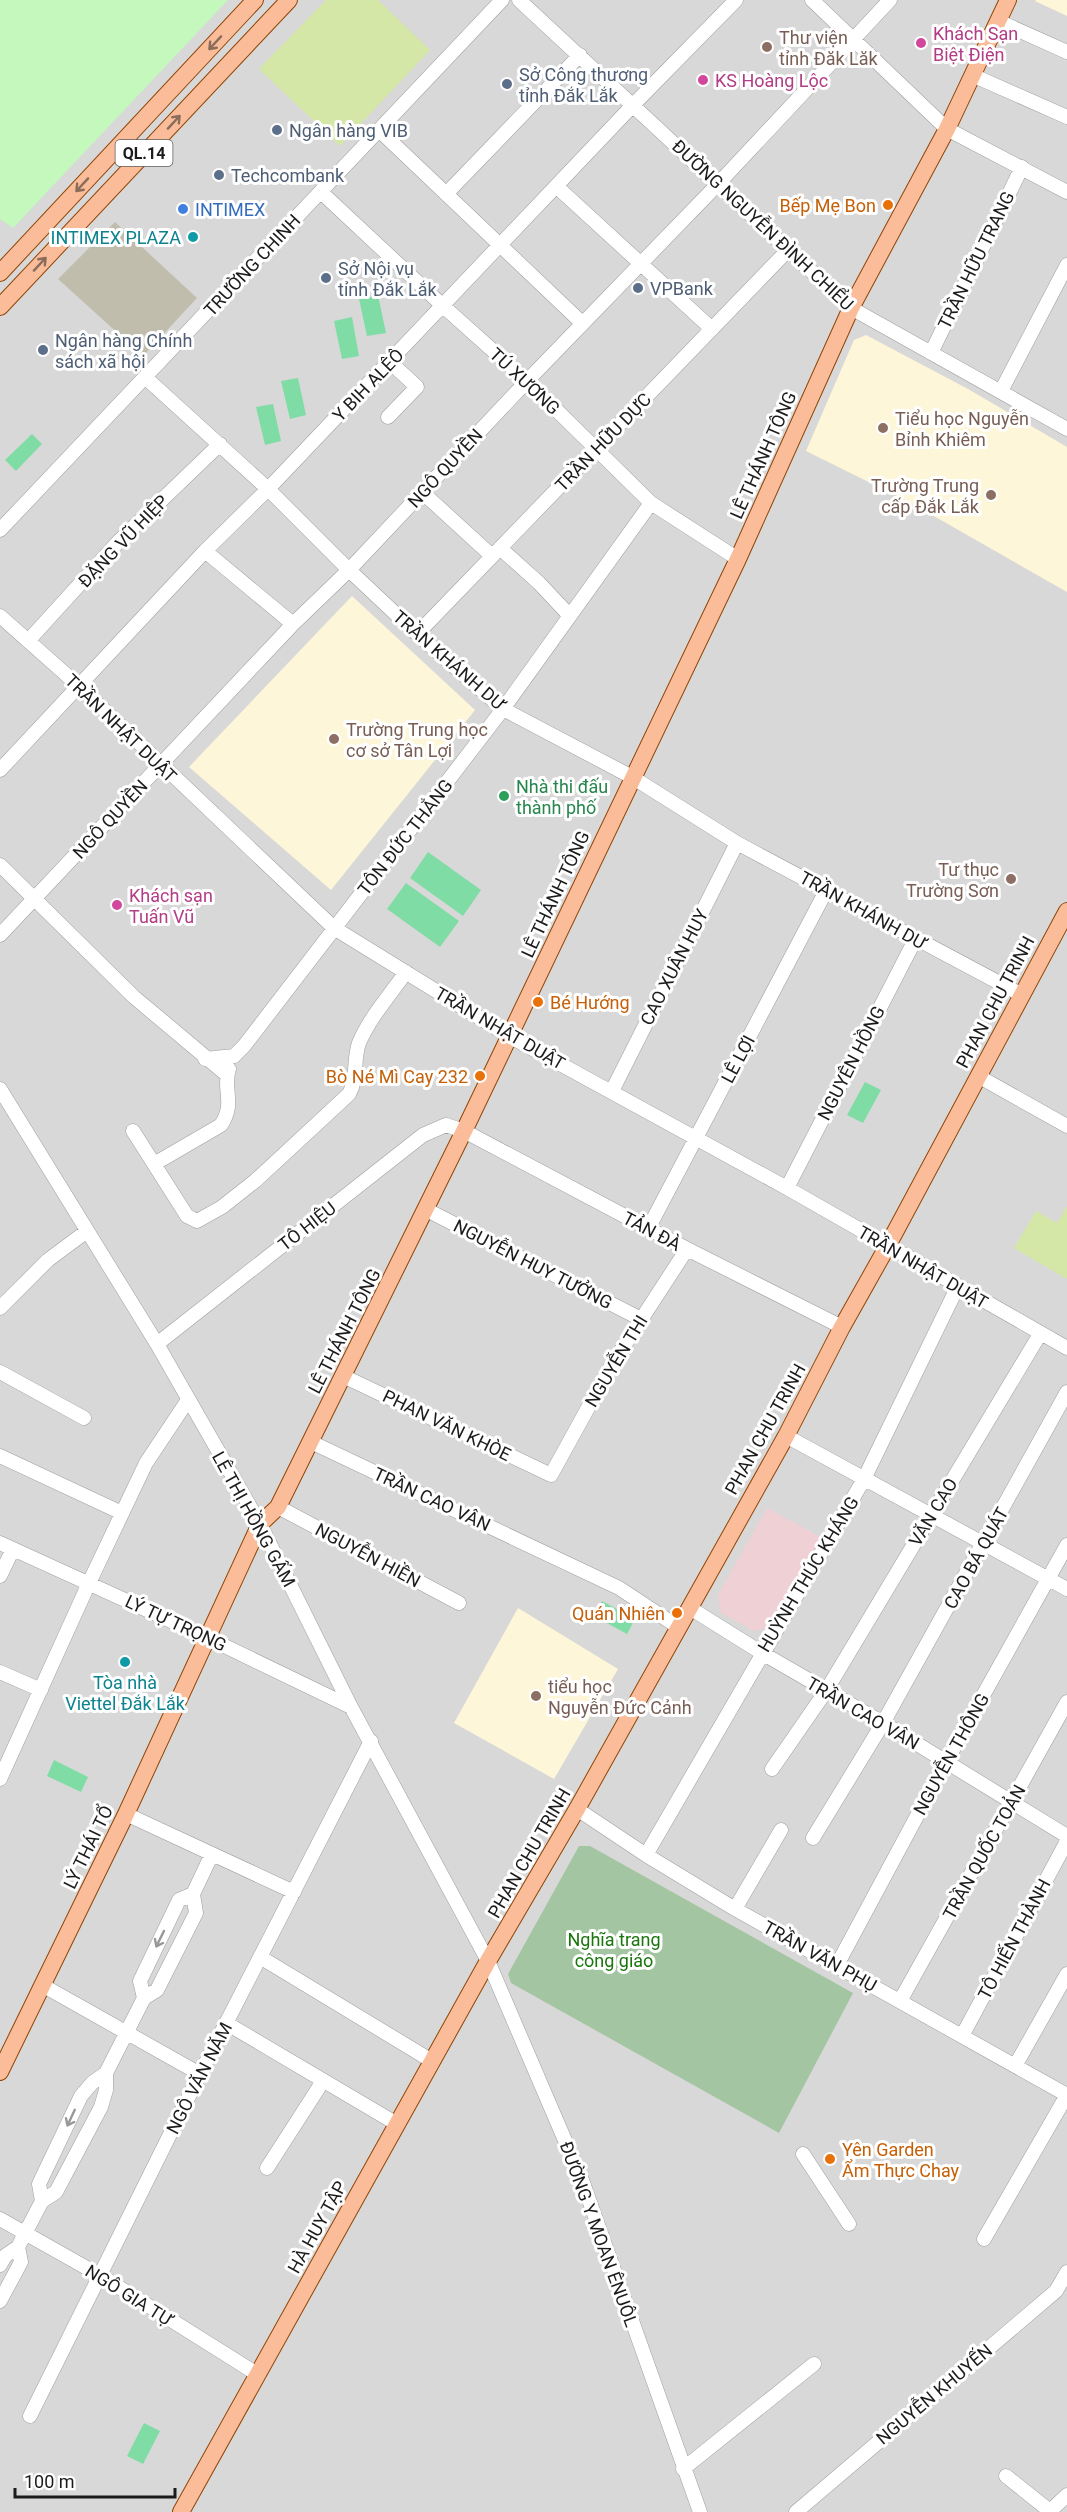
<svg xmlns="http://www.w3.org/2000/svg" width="1067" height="2512" font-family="Roboto,sans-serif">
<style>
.residential{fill:#d9d8d8}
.commercial{fill:#eed0d5}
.education{fill:#fef6d8}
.construction{fill:#c1bdad}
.grass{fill:#d4e7a6}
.cemetery{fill:#a4c5a2}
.park{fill:#c4f8bd}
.pitch{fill:#7fdca4}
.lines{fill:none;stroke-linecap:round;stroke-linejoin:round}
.minor-casing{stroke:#9f9f9f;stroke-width:15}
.major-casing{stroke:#904403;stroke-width:18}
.minor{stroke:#fff;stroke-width:14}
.major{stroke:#fabc99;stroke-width:16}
.oneway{stroke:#8a6c5a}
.oneway2{stroke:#989898}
.hotel-dot{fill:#d1479c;stroke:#fff;stroke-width:2}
.education-dot{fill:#8d6e63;stroke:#fff;stroke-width:2}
.service-dot{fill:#5c6f8a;stroke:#fff;stroke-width:2}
.food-dot{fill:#e8710a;stroke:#fff;stroke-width:2}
.shop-dot{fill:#3f7fe0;stroke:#fff;stroke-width:2}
.culture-dot{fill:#0f9aa8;stroke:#fff;stroke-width:2}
.leisure-dot{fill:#2e9e5b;stroke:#fff;stroke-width:2}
.labels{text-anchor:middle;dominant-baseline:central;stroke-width:6;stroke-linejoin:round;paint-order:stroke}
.shield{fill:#fff;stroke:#5f5f5f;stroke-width:1.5}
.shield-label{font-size:16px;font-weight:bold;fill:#1b1b1b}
.hotel-label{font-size:18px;fill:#b23c85;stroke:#fff;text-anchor:start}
.education-label{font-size:18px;fill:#785e54;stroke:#fff;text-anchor:start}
.service-label{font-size:18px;fill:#4e5e75;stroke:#fff;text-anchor:start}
.food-label{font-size:18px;fill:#c56008;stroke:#fff;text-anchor:end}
.shop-label{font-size:18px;fill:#366cbe;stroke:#fff;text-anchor:start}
.street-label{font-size:18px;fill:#1b1b1b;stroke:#fff}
.culture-label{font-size:18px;fill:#0d838f;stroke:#fff;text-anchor:end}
.leisure-label{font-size:18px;fill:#27864d;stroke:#fff;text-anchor:start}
.park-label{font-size:18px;fill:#1a760d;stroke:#fff}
</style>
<rect width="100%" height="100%" fill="#ede6e1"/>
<path class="residential" d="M0 0H1067V2512H0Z"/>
<path class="commercial" d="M767 1508 823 1538 772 1627 754 1631 721 1613 718 1595Z"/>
<path class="education" d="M1036 0H1067V16L1035 1Z
M866 335 968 389 1067 447V592L911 503 806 451 854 340Z
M352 596 475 710 331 890 189 767Z
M518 1608 618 1669 554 1779 454 1723Z"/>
<path class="construction" d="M115 222 197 298 143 356 58 279Z"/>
<path class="grass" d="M326 0H378L430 50 340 146 259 69Z
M1067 1206V1279L1014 1248 1036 1211 1057 1223Z"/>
<path class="cemetery" d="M579 1846H590L853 1993 779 2133 511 1983 508 1974Z"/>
<path class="park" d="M0 0H228L13 228 0 219Z"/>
<path class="pitch" d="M378 295 386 333 367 336 359 299Z
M352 317 359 356 342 359 334 321Z
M298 378 306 415 290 419 281 381Z
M273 404 281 441 265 445 256 407Z
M32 434 42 444 16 471 5 460Z
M428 852 481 890 463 916 410 878Z
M406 883 459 921 440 947 387 909Z
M865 1082 881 1090 863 1123 847 1115Z
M602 1601 635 1619 627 1634 594 1616Z
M54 1760 88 1777 81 1792 47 1776Z
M144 2423 160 2431 143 2464 127 2456Z"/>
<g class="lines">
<defs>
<path id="minor" d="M519 0 851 308 1067 429
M812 0 947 129 1067 192
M998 21 1067 52
M972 75 1067 117
M379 130 582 323
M556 186 712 329
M321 192 443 306 527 381 651 503 738 559
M446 194 580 55
M931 353 1022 167
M146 378 268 489 349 570 417 634 503 709 632 777 737 843 1022 995
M1001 391 1067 265
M388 417 417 387 390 362
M422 492 492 556
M0 530 502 0
M500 548 539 583 570 616
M205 551 293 624
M0 616 79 686 334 928 509 1036 787 1188 1067 1348
M417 634 788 250
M28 641 119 541 220 444
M0 770 205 551 268 489 634 104 736 0
M0 865 134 997 227 1075
M0 935 293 624 349 570 527 381 717 185 890 0
M205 1059 234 1056 244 1046 503 709 651 503
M978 1076 1067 1126
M0 1089 157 1344 260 1524 351 1707 488 1961 582 2180 700 2512
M612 1091 737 843
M133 1131 187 1216 197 1221 222 1207 255 1181 349 1094C358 1079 353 1060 359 1043 370 1017 390 995 406 972
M154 1164 221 1125C236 1102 222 1089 229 1069
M787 1188 916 938
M425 1209 641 1319
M648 1229 827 889
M0 1308 48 1260 87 1231
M157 1344 423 1135 446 1125 464 1131 687 1249 842 1327
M0 1372 84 1418
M343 1376 551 1475 611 1366 687 1249
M786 1436 1067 1589
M311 1442 619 1588 678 1627
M0 1456 122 1513
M278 1507 459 1603
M0 1543 206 1637 351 1707
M0 1576 13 1549
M690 1608 762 1653 883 1723 1067 1836
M0 1672 41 1690
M772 1769 826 1691 1040 1334
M0 1779 89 1583 146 1463 188 1400
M577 1809 646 1855 735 1909 1067 2095
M126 1814 294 1892
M813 1838 883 1723 1067 1392
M646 1855 864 1479 958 1286
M735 1909 781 1830
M260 1957 432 2061
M837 1965 946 1762 1067 1545
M42 1985 200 2074
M144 1998 140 1981 179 1900 193 1894
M900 2001 1067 1702
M226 2023 397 2124
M962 2036 1067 1841
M1015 2066 1067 1974
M803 2154 849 2224
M267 2168 323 2081
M42 2201 39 2184 81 2096 92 2083 106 2073
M0 2219 101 2276 257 2374
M984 2239 1067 2095
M0 2265 5 2256 18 2247 42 2201 56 2192 101 2107 106 2090V2073L144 1998 157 1990 196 1913 193 1894 212 1854
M0 2301 21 2262 18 2247
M30 2416 200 2074 371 1741
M683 2469 814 2364
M1006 2476 1051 2512
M796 2512 1056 2291 1067 2272
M1049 2512 1067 2495"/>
<path id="major" d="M0 273 255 0
M0 307 289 0
M0 2072 126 1814 260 1524 278 1507 464 1131 738 559 851 308 947 129 1008 0
M181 2512 488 1961 577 1809 786 1436 842 1327 887 1247 1067 911"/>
</defs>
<use href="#minor" class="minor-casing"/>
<use href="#major" class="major-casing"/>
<use href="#minor" class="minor"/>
<use href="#major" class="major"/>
</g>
<defs><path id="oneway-shaft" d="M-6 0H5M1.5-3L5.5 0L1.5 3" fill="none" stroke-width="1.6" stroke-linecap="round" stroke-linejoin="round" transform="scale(1.5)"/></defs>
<g class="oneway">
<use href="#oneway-shaft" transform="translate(215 43) rotate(133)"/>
<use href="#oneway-shaft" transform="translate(174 122) rotate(-47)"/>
<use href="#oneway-shaft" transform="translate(82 185) rotate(133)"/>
<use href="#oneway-shaft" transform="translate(40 264) rotate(-47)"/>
</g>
<g class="oneway2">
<use href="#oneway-shaft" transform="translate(160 1939) rotate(116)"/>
<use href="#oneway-shaft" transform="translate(71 2118) rotate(115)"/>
</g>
<g class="hotel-dot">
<circle cx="921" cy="43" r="6"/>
<circle cx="703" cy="80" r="6"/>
<circle cx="117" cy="905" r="6"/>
</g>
<g class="education-dot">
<circle cx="767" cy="47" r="6"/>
<circle cx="883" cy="428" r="6"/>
<circle cx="991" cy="495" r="6"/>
<circle cx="334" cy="739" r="6"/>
<circle cx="1011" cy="879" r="6"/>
<circle cx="536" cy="1696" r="6"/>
</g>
<g class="service-dot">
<circle cx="507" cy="84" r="6"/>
<circle cx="277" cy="130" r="6"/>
<circle cx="219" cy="175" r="6"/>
<circle cx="326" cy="278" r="6"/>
<circle cx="638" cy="288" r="6"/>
<circle cx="43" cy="350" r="6"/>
</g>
<g class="food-dot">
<circle cx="888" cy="205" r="6"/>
<circle cx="538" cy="1002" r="6"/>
<circle cx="480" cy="1076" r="6"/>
<circle cx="677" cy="1613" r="6"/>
<circle cx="830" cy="2159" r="6"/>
</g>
<circle class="shop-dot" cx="183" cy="209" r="6"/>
<g class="culture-dot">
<circle cx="193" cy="237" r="6"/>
<circle cx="125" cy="1662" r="6"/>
</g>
<circle class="leisure-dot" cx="504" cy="796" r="6"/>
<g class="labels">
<rect class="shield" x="115.5" y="140" width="57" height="26" rx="4.5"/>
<g class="shield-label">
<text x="144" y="153">QL.14</text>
</g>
<g class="hotel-label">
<text x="933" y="33">Khách Sạn<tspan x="933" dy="21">Biệt Điện</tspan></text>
<text x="715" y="80">KS Hoàng Lộc</text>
<text x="129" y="895">Khách sạn<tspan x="129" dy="21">Tuấn Vũ</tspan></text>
</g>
<g class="education-label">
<text x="779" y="37">Thư viện<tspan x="779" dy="21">tỉnh Đăk Lăk</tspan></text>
<text x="895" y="418">Tiểu học Nguyễn<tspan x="895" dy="21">Bỉnh Khiêm</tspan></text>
<text x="979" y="485" text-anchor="end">Trường Trung<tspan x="979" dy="21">cấp Đắk Lắk</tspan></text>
<text x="346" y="729">Trường Trung học<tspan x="346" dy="21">cơ sở Tân Lợi</tspan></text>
<text x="999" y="869" text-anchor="end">Tư thục<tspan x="999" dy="21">Trường Sơn</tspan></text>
<text x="548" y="1686">tiểu học<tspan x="548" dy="21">Nguyễn Đức Cảnh</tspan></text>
</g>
<g class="service-label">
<text x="519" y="74">Sở Công thương<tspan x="519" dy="21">tỉnh Đắk Lắk</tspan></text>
<text x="289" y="130">Ngân hàng VIB</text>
<text x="231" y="175">Techcombank</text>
<text x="338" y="268">Sở Nội vụ<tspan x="338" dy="21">tỉnh Đắk Lắk</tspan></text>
<text x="650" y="288">VPBank</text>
<text x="55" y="340">Ngân hàng Chính<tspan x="55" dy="21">sách xã hội</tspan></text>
</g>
<g class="food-label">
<text x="876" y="205">Bếp Mẹ Bon</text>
<text x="550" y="1002" text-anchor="start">Bé Hướng</text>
<text x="468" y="1076">Bò Né Mì Cay 232</text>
<text x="665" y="1613">Quán Nhiên</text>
<text x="842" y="2149" text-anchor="start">Yên Garden<tspan x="842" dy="21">Ẩm Thực Chay</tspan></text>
</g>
<g class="shop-label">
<text x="195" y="209">INTIMEX</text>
</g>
<g class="street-label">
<text transform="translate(763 225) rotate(43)">ĐƯỜNG NGUYỄN ĐÌNH CHIỂU</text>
<text transform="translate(976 260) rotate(-64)">TRẦN HỮU TRANG</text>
<text transform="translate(252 265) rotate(-47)">TRƯỜNG CHINH</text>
<text transform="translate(525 381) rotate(43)">TÚ XƯƠNG</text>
<text transform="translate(368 385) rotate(-46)">Y BIH ALÊÔ</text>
<text transform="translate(603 442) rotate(-46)">TRẦN HỮU DỰC</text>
<text transform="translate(763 455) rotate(-66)">LÊ THÁNH TÔNG</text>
<text transform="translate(445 468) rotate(-47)">NGÔ QUYỀN</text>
<text transform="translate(123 541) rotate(-46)">ĐẶNG VŨ HIỆP</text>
<text transform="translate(449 660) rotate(41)">TRẦN KHÁNH DƯ</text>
<text transform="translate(121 728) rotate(44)">TRẦN NHẬT DUẬT</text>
<text transform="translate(110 819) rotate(-47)">NGÔ QUYỀN</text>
<text transform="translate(405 837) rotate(-52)">TÔN ĐỨC THẮNG</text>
<text transform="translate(555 894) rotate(-65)">LÊ THÁNH TÔNG</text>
<text transform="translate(863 910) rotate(29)">TRẦN KHÁNH DƯ</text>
<text transform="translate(674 967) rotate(-63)">CAO XUÂN HUY</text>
<text transform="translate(995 1002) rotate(-62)">PHAN CHU TRINH</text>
<text transform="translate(500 1028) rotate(30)">TRẦN NHẬT DUẬT</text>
<text transform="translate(738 1059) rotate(-62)">LÊ LỢI</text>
<text transform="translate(851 1063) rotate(-63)">NGUYÊN HỒNG</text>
<text transform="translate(307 1226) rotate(-38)">TÔ HIỆU</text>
<text transform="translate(652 1231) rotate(28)">TẢN ĐÀ</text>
<text transform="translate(533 1264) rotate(27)">NGUYỄN HUY TƯỞNG</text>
<text transform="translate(923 1267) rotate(30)">TRẦN NHẬT DUẬT</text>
<text transform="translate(344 1331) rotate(-63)">LÊ THÁNH TÔNG</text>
<text transform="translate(616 1361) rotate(-59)">NGUYỄN THI</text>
<text transform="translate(447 1425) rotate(26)">PHAN VĂN KHÒE</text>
<text transform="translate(765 1429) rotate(-61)">PHAN CHU TRINH</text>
<text transform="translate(432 1499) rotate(25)">TRẦN CAO VÂN</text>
<text transform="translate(933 1512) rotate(-59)">VĂN CAO</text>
<text transform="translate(254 1519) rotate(61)">LÊ THỊ HỒNG GẤM</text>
<text transform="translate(368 1555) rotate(28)">NGUYỄN HIỀN</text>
<text transform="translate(976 1558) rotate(-61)">CAO BÁ QUÁT</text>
<text transform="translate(808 1574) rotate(-59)">HUỲNH THÚC KHÁNG</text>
<text transform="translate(176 1623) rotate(25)">LÝ TỰ TRỌNG</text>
<text transform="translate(863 1713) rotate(30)">TRẦN CAO VÂN</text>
<text transform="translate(951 1754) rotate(-61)">NGUYỄN THÔNG</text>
<text transform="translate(88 1847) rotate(-64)">LÝ THÁI TỔ</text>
<text transform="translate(984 1852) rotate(-61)">TRẦN QUỐC TOẢN</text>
<text transform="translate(529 1853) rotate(-60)">PHAN CHU TRINH</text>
<text transform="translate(1014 1939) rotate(-62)">TÔ HIẾN THÀNH</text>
<text transform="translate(820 1956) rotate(29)">TRẦN VĂN PHỤ</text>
<text transform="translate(199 2078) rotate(-63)">NGÔ VĂN NĂM</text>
<text transform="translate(317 2227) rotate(-61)">HÀ HUY TẬP</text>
<text transform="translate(599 2234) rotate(70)">ĐƯỜNG Y MOAN ÊNUÔL</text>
<text transform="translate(129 2295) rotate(32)">NGÔ GIA TỰ</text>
<text transform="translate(934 2394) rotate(-40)">NGUYỄN KHUYẾN</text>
</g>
<g class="culture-label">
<text x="181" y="237">INTIMEX PLAZA</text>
<text x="125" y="1682" text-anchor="middle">Tòa nhà<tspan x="125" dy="21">Viettel Đắk Lắk</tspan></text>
</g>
<g class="leisure-label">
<text x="516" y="786">Nhà thi đấu<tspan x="516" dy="21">thành phố</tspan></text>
</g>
<g class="park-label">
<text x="614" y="1939">Nghĩa trang<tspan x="614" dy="21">công giáo</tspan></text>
</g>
</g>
<path d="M15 2488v9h160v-9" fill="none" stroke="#1b1b1b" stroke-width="3"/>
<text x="24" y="2488" font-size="18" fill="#1b1b1b" stroke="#ffffff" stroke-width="4.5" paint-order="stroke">100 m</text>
</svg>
